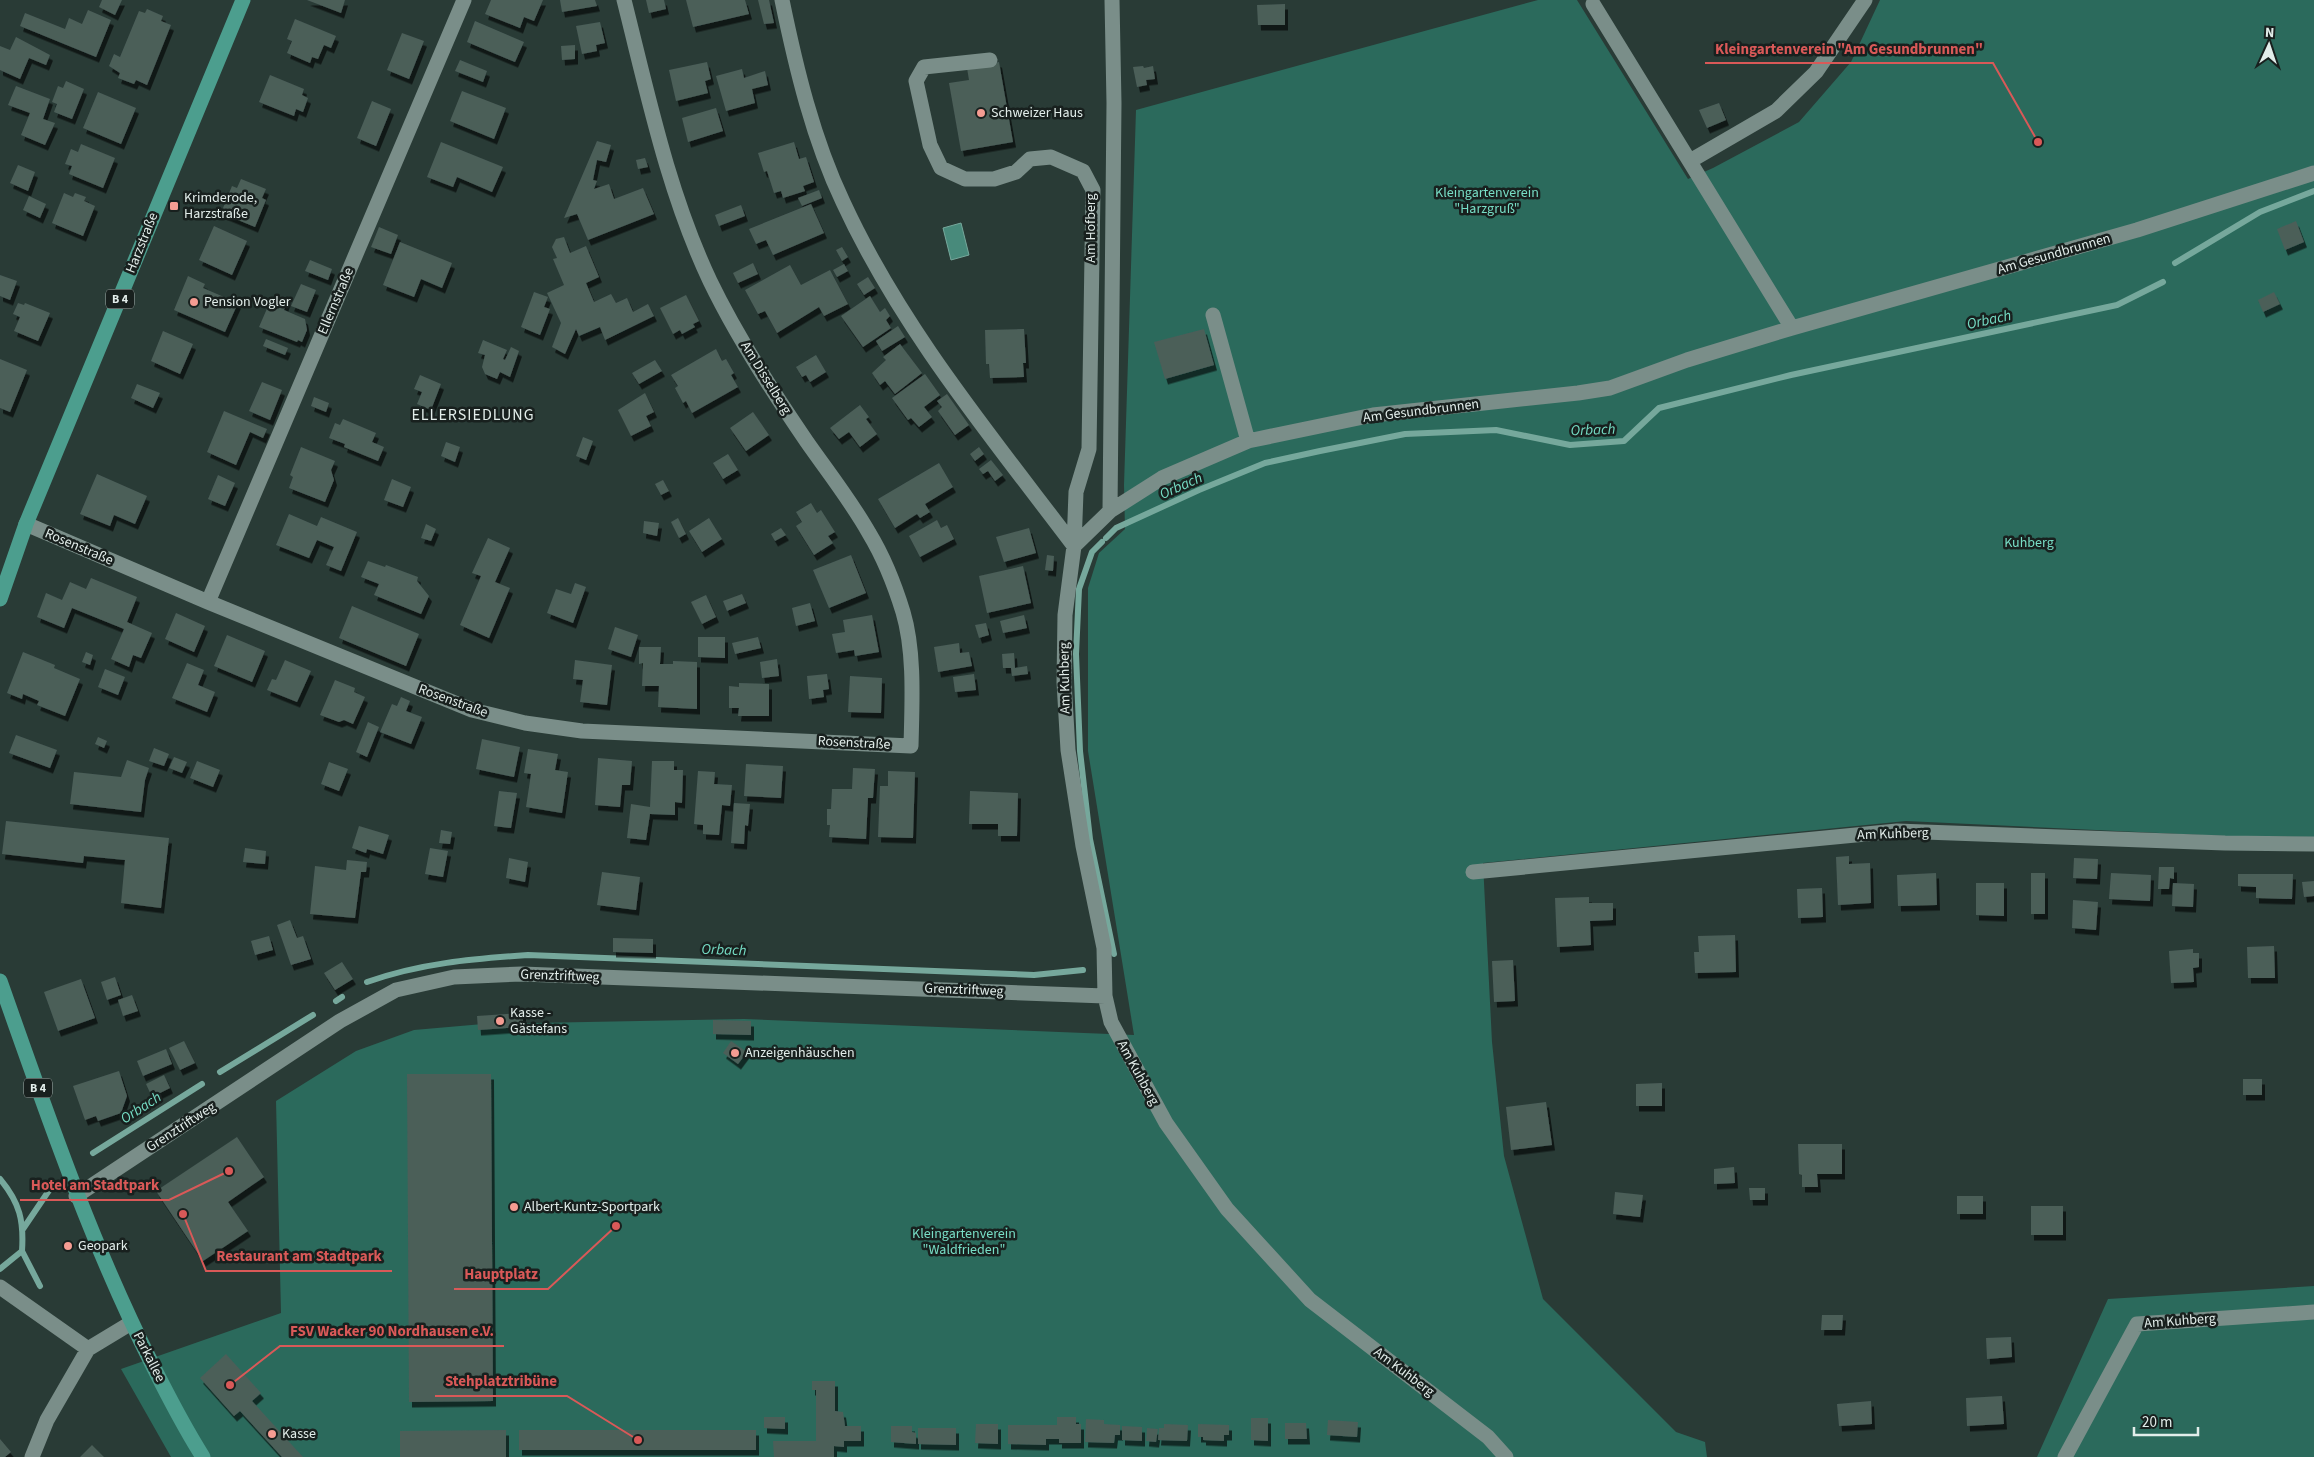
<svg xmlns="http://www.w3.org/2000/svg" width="2314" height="1457" font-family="'Source Sans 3',sans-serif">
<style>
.green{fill:#2b6a5c}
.water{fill:#488a7b;stroke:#76a89c}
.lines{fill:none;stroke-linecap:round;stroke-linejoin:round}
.stream{stroke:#76a89c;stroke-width:6}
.building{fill:#4b5e59;filter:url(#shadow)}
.minor{stroke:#7a8e89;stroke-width:15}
.major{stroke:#4c9e8e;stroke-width:15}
.poi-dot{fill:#f59c92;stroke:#18201e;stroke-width:2}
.labels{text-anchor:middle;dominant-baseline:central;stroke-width:5;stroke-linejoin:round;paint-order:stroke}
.shield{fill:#18201e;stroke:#a5b0ad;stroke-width:1}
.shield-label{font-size:12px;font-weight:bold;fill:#e2edea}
.poi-label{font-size:14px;fill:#e2edea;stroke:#18201e;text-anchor:start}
.park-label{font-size:14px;fill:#78dec6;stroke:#18201e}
.street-label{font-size:14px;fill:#e2edea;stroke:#18201e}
.water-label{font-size:15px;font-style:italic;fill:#75dcc4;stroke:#18201e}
.quarter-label{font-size:16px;letter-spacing:1px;fill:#e2edea;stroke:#18201e}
.leader{fill:none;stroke:#d95958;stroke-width:2}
.callout-dot{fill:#d95958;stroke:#18201e;stroke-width:2}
.callout-label{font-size:15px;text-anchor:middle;font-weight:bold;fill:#d95958;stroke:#18201e;stroke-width:5;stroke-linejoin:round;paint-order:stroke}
</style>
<defs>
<filter id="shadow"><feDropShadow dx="3" dy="5.5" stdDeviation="0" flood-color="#0009"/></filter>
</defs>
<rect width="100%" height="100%" fill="#293b36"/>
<path class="green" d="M1538 0H1577L1688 179 1713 168 1799 122 1851 62 1880 0H2314V837L2223 836 1906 821 1483 863 1492 1042 1504 1156 1543 1299 1676 1432 1705 1442 1707 1457H171L121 1369 281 1313 276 1101 356 1051 414 1030 483 1024 744 1019 1134 1035 1088 751V588L1099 553 1125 529 1124 485 1136 110Z
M2314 1286V1457H2037L2108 1299Z"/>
<path class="water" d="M961 223 969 255 951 260 943 228Z"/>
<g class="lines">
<path class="stream" d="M2175 263 2260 212 2314 191
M1106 538 1116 528 1199 490 1265 463 1320 451 1405 434 1496 430 1570 445 1624 441 1659 408 1791 375 2117 305 2163 282
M1102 542 1092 552 1079 589 1076 654 1080 751 1090 839 1114 954
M367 982C421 963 472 959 528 955L1034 975 1083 970
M336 1001 342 997
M220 1072 313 1015
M93 1153 202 1084
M0 1179C20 1203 24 1221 22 1251L0 1269
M23 1229 50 1189
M22 1251 40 1286"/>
</g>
<path class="building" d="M102 0H122L115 15 99 7Z
M307 0H345L341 13Z
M491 0H543L534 21 524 17 520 28 485 14Z
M560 0H595L597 6 562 12Z
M646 0H664L666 9 649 13Z
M686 0H745L749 14 693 27Z
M758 0H769L774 23 764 24Z
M1285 4V25H1258L1257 5Z
M147 9 163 16 161 21 171 25 147 85 136 80 134 84 118 78 120 73 109 66 114 54 120 57 139 11 145 13Z
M88 10 111 20 96 57 20 26 25 13 65 29 69 18 82 24Z
M295 19 336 36 331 48 324 45 318 59 312 57 310 63 287 53 292 41 287 39Z
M475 21 524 42 515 62 467 42Z
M600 22 605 43 596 45 597 51 582 54 576 26Z
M402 33 424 41 409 79 387 70Z
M16 37 50 55 46 65 29 58 20 79 0 70V46L10 50Z
M575 45V59L562 60 561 46Z
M460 60 487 71 483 82 455 71Z
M707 62 711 79 705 81 708 93 676 101 669 70Z
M999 62 1013 142 961 151 949 83 969 80 967 68Z
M1143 66 1144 68 1153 66 1155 79 1146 80 1147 85 1137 87 1133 67Z
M742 69 744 78 765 71 768 85 752 89 755 103 726 111 716 76Z
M270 75 304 89 302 95 308 98 303 112 296 109 294 116 259 102Z
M66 81 84 89 72 119 54 112 57 104 52 102 58 86 63 88Z
M16 86 50 99 43 119 55 123 45 145 21 135 30 113 8 105Z
M462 91 506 108 494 139 450 121Z
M98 92 136 108 121 144 83 128Z
M372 101 391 109 376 146 357 138Z
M1719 103 1726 120 1707 128 1699 110Z
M716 108 723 131 688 142 682 118Z
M597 141 611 145 606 162 597 160 593 180 597 181 594 189 609 184 614 199 643 188 654 214 588 240 577 214 564 218Z
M441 142 503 167 492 192 457 177 453 187 427 177Z
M794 142 799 159 806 157 814 182 803 186 805 191 783 198 781 191 774 193 767 171 764 172 758 153Z
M81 144 115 158 103 188 69 174 72 166 65 164 71 149 78 152Z
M645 158 648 167 638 169 636 160Z
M18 165 35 172 28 191 10 183Z
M241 179 266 189 262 198 266 200 255 227 221 213 232 186 237 188Z
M819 190 822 198 802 206 798 198Z
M64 193 73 197 75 193 86 197 84 201 95 206 83 236 52 223Z
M29 196 46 204 40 218 23 210Z
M811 204 824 233 773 255 766 240 756 244 749 229Z
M741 205 745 216 719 226 715 215Z
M2296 221 2304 242 2285 250 2277 229Z
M214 226 247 241 232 275 199 260Z
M379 227 398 235 391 254 371 247Z
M564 237 570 253 586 246 599 277 586 283 594 302 611 294 616 303 627 298 633 312 648 304 654 316 605 340 600 327 579 336 576 329 565 354 552 347 561 323 547 293 564 285 553 259 557 258 552 247 556 239Z
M400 242 452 263 442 288 421 279 414 297 383 285Z
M842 247 848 257 842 261 836 250Z
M310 260 332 269 328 280 305 271Z
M753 263 758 274 738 283 733 273Z
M844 264 848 271 837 277 833 270Z
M790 265 801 285 830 270 848 304 824 316 819 307 777 333 765 311 758 314 745 290Z
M0 275 17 281 10 300 0 296Z
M188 276 205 284 203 288 238 303 225 332 174 310Z
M868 277 875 288 864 295 857 284Z
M301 284 316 290 307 312 291 306Z
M534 292 548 297 544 307 550 309 540 335 521 327Z
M2274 292 2280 304 2263 312 2258 300Z
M686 295 699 321 693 324 695 327 682 334 680 330 673 334 660 308Z
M870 296 880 312 885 308 890 316 886 320 891 328 863 347 841 316Z
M278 298 287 301 284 310 305 319 307 330 302 342 298 340 297 342 259 327 269 304 275 306Z
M18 303 24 305 25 303 50 313 38 341 14 331 20 317 13 314Z
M898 326 905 337 882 351 876 341Z
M1024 329 1026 363H1023L1024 377 990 378 989 364H986L985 330Z
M1204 329 1214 365 1165 379 1154 342Z
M163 331 193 344 180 374 151 361Z
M266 339 288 348 285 355 263 346Z
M483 340 507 350 503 359 505 360 511 347 519 351 510 377 500 372 497 379 485 374 482 367 485 355 478 353Z
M900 344 922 373 895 394 885 381 880 385 872 373 886 360 883 357Z
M716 349 722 361 726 359 734 373 731 375 738 387 692 413 686 401 683 403 675 388 678 386 671 375Z
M816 355 826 372 810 382 806 375 802 377 796 367Z
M0 359 27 370 10 412 0 408Z
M655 360 662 371 639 384 632 373Z
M925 374 940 395 924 407 932 417 919 427 911 418 908 420 892 398Z
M420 375 441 384 431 410 417 404 422 392 414 389Z
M262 382 282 390 270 420 249 411Z
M137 384 160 393 153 408 131 398Z
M645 393 654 412 646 416 651 426 631 436 618 410Z
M947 394 969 425 955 435 938 411 942 407 937 401Z
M314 397 329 403 326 412 311 406Z
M860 405 869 417 866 419 877 434 860 447 849 432 839 439 830 428Z
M224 411 267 429 263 438 250 432 236 465 207 452Z
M753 412 769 435 746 451 730 428Z
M343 419 376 433 372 442 384 447 378 461 344 447 345 444 329 438 335 423 340 425Z
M583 437 593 441 586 460 576 456Z
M446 442 460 447 455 462 441 456Z
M301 447 335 461 331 470 334 480 325 502 289 488 293 477 290 475Z
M979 447 984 454 975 461 970 454Z
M728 454 738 470 723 479 713 463Z
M991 460 1003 475 995 481 988 471 983 474 979 469Z
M939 463 953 487 925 504 930 512 920 518 917 514 895 528 878 499Z
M97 474 147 496 135 524 114 515 110 526 80 514Z
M218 475 235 483 225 506 208 499Z
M392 479 411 487 403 507 384 500Z
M663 480 669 491 661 495 655 484Z
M811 503 817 513 821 510 835 532 828 536 833 543 814 555 796 526 802 522 796 512Z
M289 514 317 526 321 517 357 532 341 571 326 565 334 547 317 540 309 558 276 545Z
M678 518 686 534 679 538 671 522Z
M709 518 722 539 702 552 689 531Z
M937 520 941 528 947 525 954 539 920 557 909 536Z
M644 521 659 523 657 536 643 533Z
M426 524 436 529 431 541 421 538Z
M781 528 786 535 775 541 771 534Z
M1029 528 1036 553 1004 562 996 537Z
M488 538 510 548 495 582 510 588 489 638 460 625 481 576 472 573Z
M851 555 866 593 829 608 813 570Z
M1047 555 1054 556 1053 571 1045 570Z
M368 561 385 567 386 565 418 577 417 581 429 596 421 614 374 595 379 584 361 577Z
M1023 566 1031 603 987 613 979 576Z
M91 578 137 597 127 622 152 633 141 658 133 655 129 667 111 659 124 629 72 608 64 628 37 617 46 593 62 600 70 582 86 589Z
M575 583 586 587 573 623 547 613 556 589 571 594Z
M742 594 746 603 727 611 723 601Z
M706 595 716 617 702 624 691 602Z
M810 603 815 621 796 626 792 608Z
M352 606 419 634 406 666 339 638Z
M176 613 205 626 194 652 165 639Z
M872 615 879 652 855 656 854 650 836 653 832 634 845 632 843 620Z
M1024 615 1027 628 1003 633 1000 621Z
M986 623 989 635 979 638 975 625Z
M615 627 638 635 631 657 608 649Z
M227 635 265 651 252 682 214 666Z
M698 637H725V658L698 657Z
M758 637 761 648 735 654 732 643Z
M959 643 960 653 969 652 972 666 938 672 934 647Z
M639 647H661L660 664H673V661L697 662V709L658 707 659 686H642L643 663 639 664Z
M23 652 55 665 54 668 80 679 65 716 37 705 39 701 23 694 22 699 7 693Z
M86 652 93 655 90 665 82 662Z
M1014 653 1015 668 1027 666 1028 674 1012 676 1011 668H1003L1002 654Z
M777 659 779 676 762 678 760 662Z
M285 660 311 671 297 702 267 690 272 679 276 680Z
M575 660 612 665 607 705 580 702 583 680 573 679Z
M187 663 204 670 198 685 215 692 207 712 172 698Z
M105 669 125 677 118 695 98 687Z
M827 674 829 689 823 690 824 697 809 699 807 676Z
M974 674 976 690 955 692 953 677Z
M850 676 882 678 881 713 848 712Z
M335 680 355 688 354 692 365 697 353 724 344 720 339 722 320 715Z
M739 683 769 684V716H738L739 708H729V686L739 687Z
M401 697 410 701 406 711 422 717 411 744 380 732 392 704 397 706Z
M368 722 379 727 367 757 356 752Z
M16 735 57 750 50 768 9 753Z
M98 737 107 741 104 748 95 744Z
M482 739 520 747 514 777 476 769Z
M154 748 169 754 164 766 149 761Z
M528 749 558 754 555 770 568 772 562 813 526 807 531 774 524 773Z
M174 757 187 762 182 773 169 768Z
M598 758 632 761 630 785H622L620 807 595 805Z
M127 760 149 768 145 780 141 812 70 804 74 772 121 777Z
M197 761 220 770 213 787 190 778Z
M652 761H674V770H683L682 803 675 802V815L650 814 646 840 627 838 631 804 650 807Z
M329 762 348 769 339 791 321 784Z
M746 764 783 766 781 798 744 796Z
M853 768 875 769 873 798H868L866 839 829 837 830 825H827V809H831L832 789H852Z
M698 771 715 772 714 784 732 785 730 806 722 805 719 835 703 834V825L694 824Z
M888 771 915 772 913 838 878 837 880 786H888Z
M499 791 517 793 511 828 494 826Z
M970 791 1018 793 1017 836H998V824H969Z
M734 803 750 804 748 826 745 825 744 844 731 843Z
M6 821 169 838 161 908 121 903 125 860 84 856 83 863 2 854Z
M359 826 389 835 383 854 367 849 366 853 352 848Z
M441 830 452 832 450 844 439 843Z
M245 848 266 851 265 864 243 862Z
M430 848 448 851 443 877 425 874Z
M1849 856V864L1870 863 1871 903 1838 905 1836 857Z
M509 858 528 862 525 882 506 878Z
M2074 858 2098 859 2097 879 2073 878Z
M347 860 367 862 366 872H361L355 918 310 914 315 866 346 870Z
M2159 867H2174V879L2170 878 2169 889H2158Z
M602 872 640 877 636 910 597 905Z
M1936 873 1937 905 1898 906 1897 875Z
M2031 873H2045V914H2031Z
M2111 873 2151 875 2150 901 2109 899Z
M2238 874H2293L2292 899 2256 898V887L2238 886Z
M2314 881V896L2304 897 2302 882Z
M1976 883H2004V916L1976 915Z
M2173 883 2194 884 2193 907 2172 906Z
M1822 888 1823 917 1798 918 1797 889Z
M1589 897V903H1613V920L1590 921 1591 945 1557 947 1555 898Z
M2073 900 2098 902 2096 930 2072 928Z
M290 920 297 938 303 936 311 959 291 965 277 925Z
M1735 935 1736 972 1695 973 1694 952H1699L1698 936Z
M269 936 273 950 255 955 251 941Z
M613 938 653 939V953L613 952Z
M2274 946 2275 978H2248L2247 947Z
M2193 949V953H2199V967L2193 968 2194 982 2171 983 2169 951Z
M1513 960 1515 1001 1494 1002 1492 961Z
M342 962 353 979 335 990 324 973Z
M115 977 121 995 107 1000 101 982Z
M81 979 95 1018 58 1031 44 992Z
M132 995 138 1011 123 1016 118 1000Z
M523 1013V1027L478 1030 477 1016Z
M713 1020 751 1021V1035L713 1034Z
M184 1041 195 1063 180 1070 169 1048Z
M731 1041 747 1052 738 1064 723 1053Z
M166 1049 172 1064 143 1076 137 1061Z
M119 1071 127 1096 121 1113 98 1121 96 1116 85 1120 73 1086Z
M407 1074H491L493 1401 409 1402Z
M164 1075 170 1088 152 1097 146 1084Z
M2243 1079H2262V1095H2243Z
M1662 1083V1106H1636V1084Z
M1546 1102 1552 1145 1511 1150 1506 1107Z
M237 1137 264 1177 228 1202 248 1231 203 1261 156 1191Z
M1798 1144H1842V1174H1817L1818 1187H1802V1175L1799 1174Z
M1734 1167 1735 1183 1714 1184V1169Z
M1749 1188H1765V1200H1750Z
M1615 1192 1643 1195 1640 1217 1613 1214Z
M1957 1196H1983V1214H1957Z
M2031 1206H2063V1235H2031Z
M1822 1315H1843L1842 1330H1821Z
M2011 1337 2012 1357 1987 1359 1986 1338Z
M226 1354 261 1393 252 1401 303 1457H282L240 1411 234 1416 200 1378Z
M812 1381H835V1411L843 1412 845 1426H861V1441H844V1447L834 1446V1457H774L773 1441H816V1390H812Z
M2002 1396 2004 1424 1967 1426 1966 1398Z
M1871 1401 1872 1424 1839 1426 1837 1404Z
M764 1417H785V1429L764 1428Z
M1057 1417H1076V1424H1081V1443H1059V1439H1046V1445L1008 1444V1425H1057Z
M1251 1418H1268V1441L1251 1440Z
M1086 1419 1104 1420V1424L1120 1425V1435H1115L1114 1443 1085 1442Z
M1328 1420 1358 1422 1357 1437 1327 1435Z
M1285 1423H1306L1307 1439H1285Z
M976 1424H998V1444L975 1443Z
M1164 1424 1188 1425 1187 1441 1158 1440 1159 1428H1164Z
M1198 1424 1229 1425V1435H1224V1441L1203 1440V1437H1198Z
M891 1426H912V1432L916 1433V1444L891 1442Z
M1122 1426 1142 1427V1441L1122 1440Z
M918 1428H956V1445L918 1444Z
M1147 1428 1158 1429 1156 1442 1146 1441Z
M506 1430V1457H400V1431Z
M519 1430H756V1450H519Z
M0 1439 11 1452 5 1457H0Z
M92 1445 104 1457H80Z"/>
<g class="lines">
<path class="minor" d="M782 0C796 68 813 139 843 202 901 328 991 436 1074 546
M1593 4 1792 328
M990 60 924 67 916 81 930 145 941 168 965 179H994L1016 172 1030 159 1051 157 1083 171 1093 190 1089 449 1076 492 1074 546 1065 615 1064 682 1068 750 1083 846 1104 948 1105 996 1111 1022 1166 1123 1227 1209 1310 1300 1488 1437 1506 1457
M1690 161 1776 111 1816 72 1865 0
M1213 315 1248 441
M1110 511 1114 103 1112 0
M26 524 208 602 472 710 525 723 582 731 911 746C912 704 915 652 903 612 895 586 883 556 869 533 851 501 828 472 807 442 772 391 737 337 710 281 668 192 648 95 624 0
M1074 546 1110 511 1162 478 1248 441 1373 415 1578 393 1610 388 1687 360 1792 328 2137 230 2314 173
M208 602 464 0
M1473 872 1897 831 2225 843 2314 844
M76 1196 340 1021 396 990 454 977 522 974 1105 996
M0 1287 88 1349
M32 1457 47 1420 88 1349 131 1323
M2065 1457 2137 1324 2314 1312"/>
<path class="major" d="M0 599 26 524 243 0
M0 981C46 1111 90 1241 152 1364 168 1396 184 1427 203 1457"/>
</g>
<g class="poi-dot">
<circle cx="981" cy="113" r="5"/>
<rect x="169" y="201" width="10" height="10" rx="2.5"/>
<circle cx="194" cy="302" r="5"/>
<circle cx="500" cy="1021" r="5"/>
<circle cx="735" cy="1053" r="5"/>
<circle cx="514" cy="1207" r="5"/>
<circle cx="68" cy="1246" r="5"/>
<circle cx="272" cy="1434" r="5"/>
</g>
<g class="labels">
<g class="shield">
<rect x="106" y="289.5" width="28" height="19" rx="4"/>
<rect x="24" y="1078.5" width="28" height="19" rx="4"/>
</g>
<g class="shield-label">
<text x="120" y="299">B 4</text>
<text x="38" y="1088">B 4</text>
</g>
<g class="poi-label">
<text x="991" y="113">Schweizer Haus</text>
<text x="184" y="198">Krimderode,<tspan x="184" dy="16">Harzstraße</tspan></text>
<text x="204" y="302">Pension Vogler</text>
<text x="510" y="1013">Kasse -<tspan x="510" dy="16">Gästefans</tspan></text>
<text x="745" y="1053">Anzeigenhäuschen</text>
<text x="524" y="1207">Albert-Kuntz-Sportpark</text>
<text x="78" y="1246">Geopark</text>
<text x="282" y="1434">Kasse</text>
</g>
<g class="park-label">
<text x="1487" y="193">Kleingartenverein<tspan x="1487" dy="16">"Harzgruß"</tspan></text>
<text x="2029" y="543">Kuhberg</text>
<text x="964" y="1234">Kleingartenverein<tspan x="964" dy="16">"Waldfrieden"</tspan></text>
</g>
<g class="street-label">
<text transform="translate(1091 228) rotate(-90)">Am Hofberg</text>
<text transform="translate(142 243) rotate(-68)">Harzstraße</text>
<text transform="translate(2054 254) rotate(-16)">Am Gesundbrunnen</text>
<text transform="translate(336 301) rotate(-67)">Ellernstraße</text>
<text transform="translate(766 378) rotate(58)">Am Disselberg</text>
<text transform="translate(1421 411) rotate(-7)">Am Gesundbrunnen</text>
<text transform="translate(79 547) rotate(23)">Rosenstraße</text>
<text transform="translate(1065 678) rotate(-91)">Am Kuhberg</text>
<text transform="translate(453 701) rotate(20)">Rosenstraße</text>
<text transform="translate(854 743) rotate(3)">Rosenstraße</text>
<text transform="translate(1893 834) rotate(-2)">Am Kuhberg</text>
<text transform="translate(560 976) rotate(2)">Grenztriftweg</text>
<text transform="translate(964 990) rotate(2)">Grenztriftweg</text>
<text transform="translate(1138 1073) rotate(61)">Am Kuhberg</text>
<text transform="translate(181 1127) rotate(-33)">Grenztriftweg</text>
<text transform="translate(2180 1321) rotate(-4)">Am Kuhberg</text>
<text transform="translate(149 1357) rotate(63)">Parkallee</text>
<text transform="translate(1404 1372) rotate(37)">Am Kuhberg</text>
</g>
<g class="water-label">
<text transform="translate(1989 320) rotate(-12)">Orbach</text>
<text transform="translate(1593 430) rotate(-2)">Orbach</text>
<text transform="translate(1181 486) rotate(-24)">Orbach</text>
<text transform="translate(724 950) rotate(2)">Orbach</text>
<text transform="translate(141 1108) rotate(-33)">Orbach</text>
</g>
<g class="quarter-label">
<text x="473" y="415">ELLERSIEDLUNG</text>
</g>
</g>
<path class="leader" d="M2038 142L1993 63H1705M229 1171L169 1200H20M183 1214L206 1271H392M616 1226L548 1289H454M230 1385L280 1346H504M638 1440L567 1396H435"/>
<g class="callout-dot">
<circle cx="2038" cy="142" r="5"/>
<circle cx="229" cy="1171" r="5"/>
<circle cx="183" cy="1214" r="5"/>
<circle cx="616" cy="1226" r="5"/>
<circle cx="230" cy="1385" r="5"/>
<circle cx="638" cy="1440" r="5"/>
</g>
<g class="callout-label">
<text x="1849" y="54">Kleingartenverein "Am Gesundbrunnen"</text>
<text x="95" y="1190">Hotel am Stadtpark</text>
<text x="299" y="1261">Restaurant am Stadtpark</text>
<text x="501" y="1279">Hauptplatz</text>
<text x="392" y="1336">FSV Wacker 90 Nordhausen e.V.</text>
<text x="501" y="1386">Stehplatztribüne</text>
</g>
<g transform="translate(2269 45) rotate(3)" stroke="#18201e" stroke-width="4" paint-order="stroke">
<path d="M0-4L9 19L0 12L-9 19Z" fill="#e2edea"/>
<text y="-8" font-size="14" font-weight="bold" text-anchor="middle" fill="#e2edea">N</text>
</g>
<path d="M2134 1427v8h64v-8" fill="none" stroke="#e2edea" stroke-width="2.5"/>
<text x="2142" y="1427" font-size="15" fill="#e2edea" stroke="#18201e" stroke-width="4" paint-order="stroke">20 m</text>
</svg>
